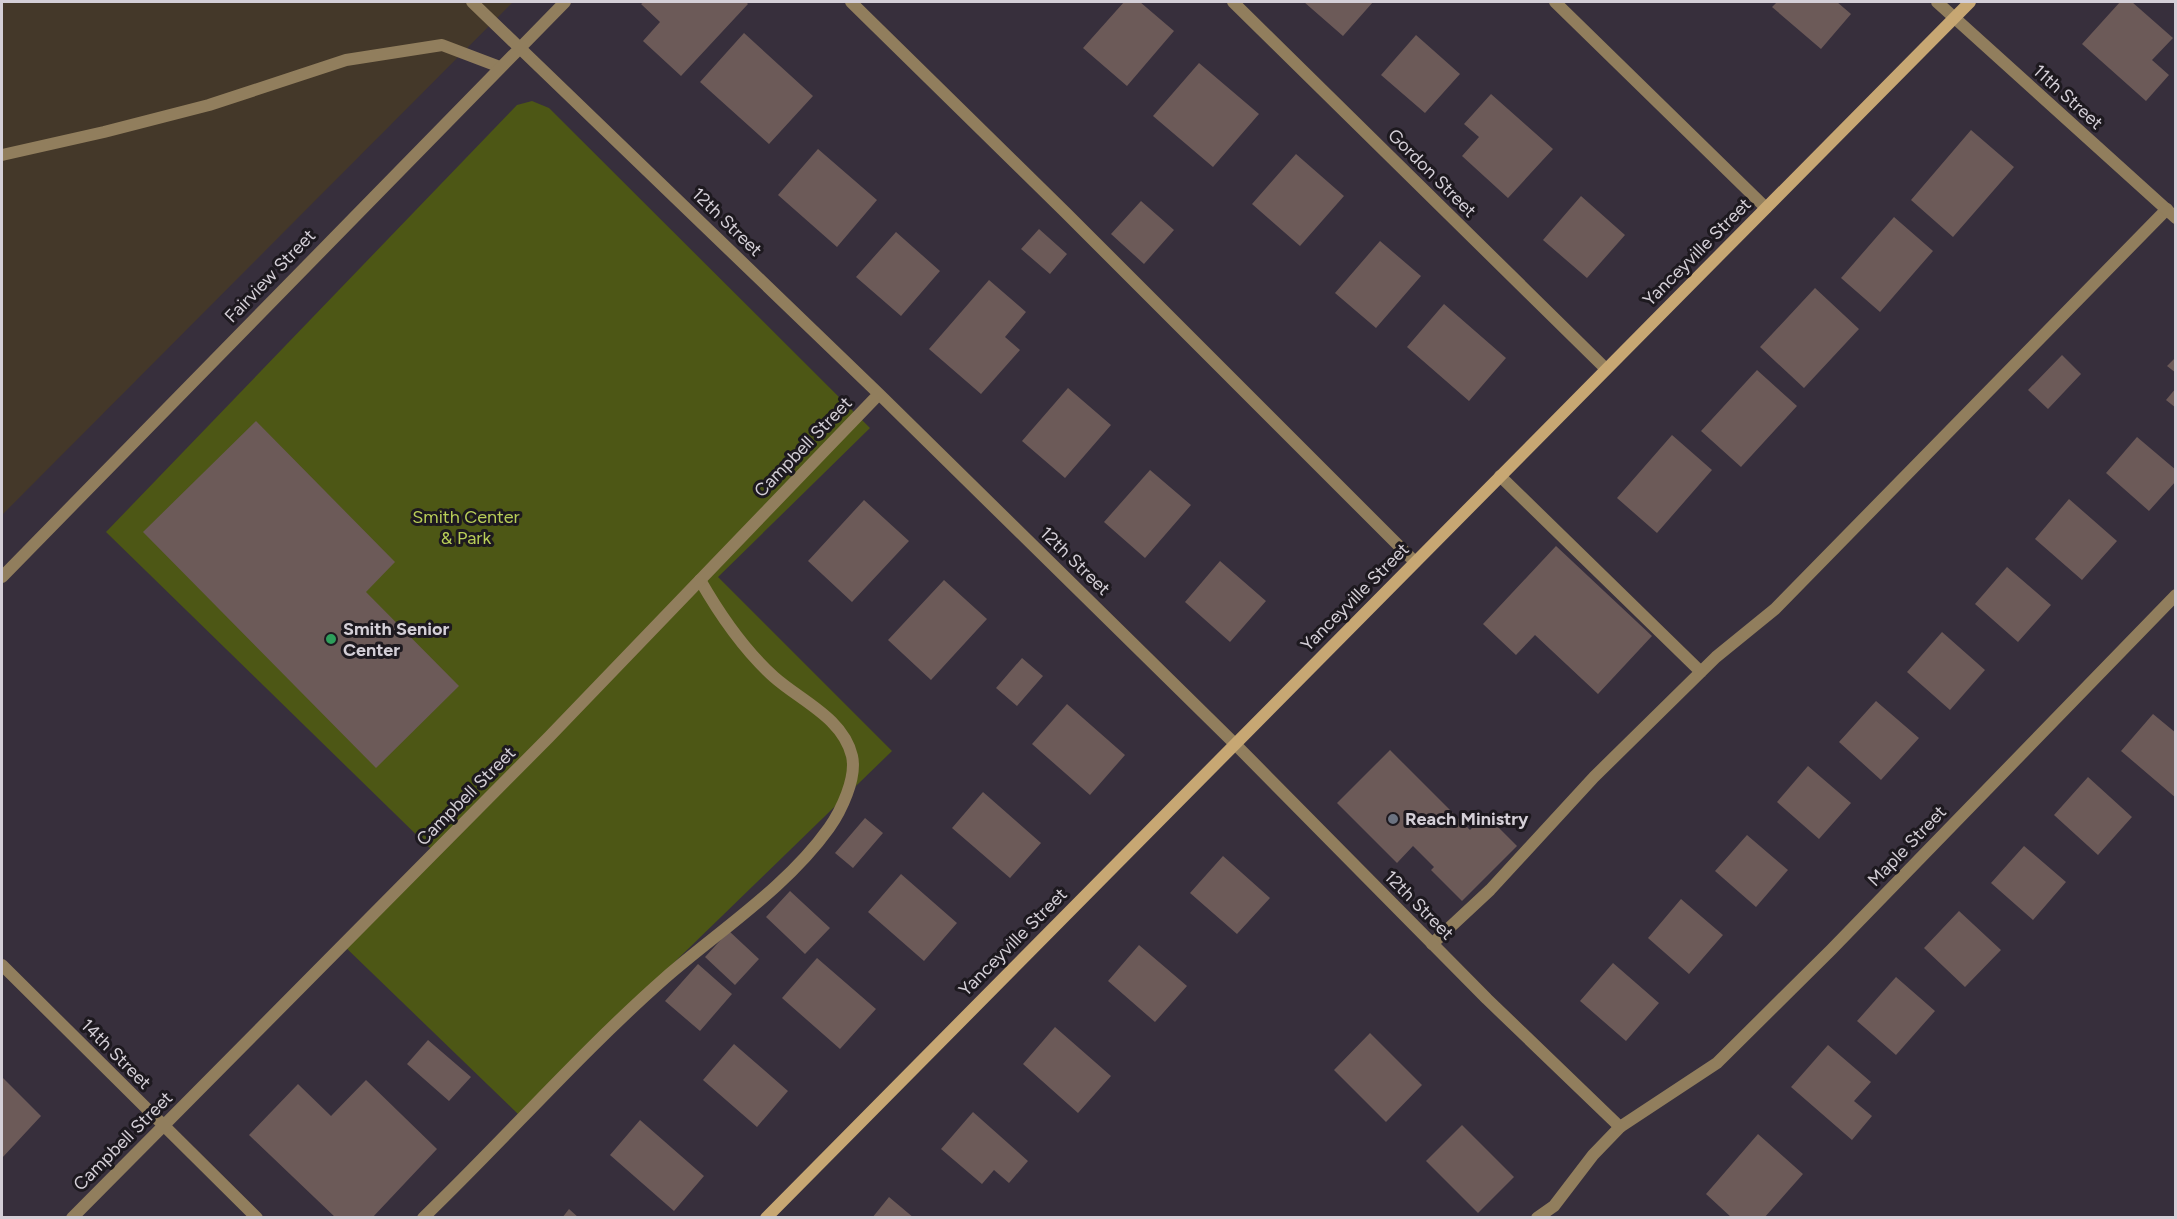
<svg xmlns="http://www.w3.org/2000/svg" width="2177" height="1219" font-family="Figtree,sans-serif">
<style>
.industrial{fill:#443829}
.green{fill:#4d5715}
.building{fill:#6c5a58}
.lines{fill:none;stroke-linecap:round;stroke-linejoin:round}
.lane{stroke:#917e5d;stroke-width:12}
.street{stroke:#917e5d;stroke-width:12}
.secondary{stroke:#c7a773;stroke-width:12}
.leisure-dot{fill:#2e9e5b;stroke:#1d191f;stroke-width:2}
.worship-dot{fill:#6b7280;stroke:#1d191f;stroke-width:2}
.labels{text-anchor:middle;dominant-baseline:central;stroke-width:6;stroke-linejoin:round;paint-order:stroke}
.street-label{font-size:18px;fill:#d4cfd7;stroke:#1d191f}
.park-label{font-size:18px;fill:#b9ce58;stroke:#1d191f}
.poi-label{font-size:18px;font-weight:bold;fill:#d4cfd7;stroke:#1d191f;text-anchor:start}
</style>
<rect width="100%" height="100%" fill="#372f3c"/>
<path class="industrial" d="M2 2H513L2 515Z"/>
<path class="green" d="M532 101 549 108 870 428 718 577 892 751 518 1114 341 943 431 849 106 532 517 105Z"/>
<path class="building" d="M644 2H746L748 4 681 76 643 41 660 22 641 4Z
M1124 2H1140L1174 31 1127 86 1083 48Z
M1304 2H1373L1343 36Z
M1777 2H1837L1851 14 1821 49 1772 7Z
M2120 2H2132L2173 38 2152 60 2169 75 2146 101 2082 44Z
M744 33 813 96 769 144 700 82Z
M1416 35 1460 74 1425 113 1381 75Z
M1199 63 1259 114 1213 167 1153 116Z
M1491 94 1553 149 1508 198 1462 156 1479 137 1464 124Z
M1971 130 2014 167 1953 237 1911 200Z
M818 149 877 200 837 247 778 195Z
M1296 154 1344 196 1300 246 1252 204Z
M1581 196 1625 235 1587 278 1543 240Z
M1141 201 1174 230 1144 264 1111 234Z
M1894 217 1933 251 1880 312 1841 278Z
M1039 229 1067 254 1050 274 1021 249Z
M896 232 940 271 901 316 856 277Z
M1380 241 1421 276 1376 328 1335 293Z
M989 280 1026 312 1005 337 1020 350 981 394 929 349Z
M1815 288 1859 329 1804 388 1760 347Z
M1444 304 1506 358 1469 401 1407 347Z
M2062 355 2081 374 2048 409 2028 390Z
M2176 357V373L2167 366Z
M1757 370 1797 406 1741 467 1701 431Z
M1068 388 1111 425 1065 478 1022 441Z
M2176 388V408L2166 400Z
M256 421 395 562 366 592 459 686 376 768 143 532Z
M1672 435 1712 470 1657 533 1617 498Z
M2137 437 2176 470V481L2149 511 2106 473Z
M1150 470 1191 505 1145 558 1104 522Z
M2069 499 2117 541 2082 580 2035 539Z
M864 500 909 541 852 602 808 561Z
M1556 546 1652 636 1598 694 1535 635 1516 655 1483 624Z
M1220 561 1266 601 1230 642 1185 602Z
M2007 567 2051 605 2018 642 1975 604Z
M944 580 987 619 931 680 888 640Z
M1942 632 1985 670 1950 710 1907 672Z
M1022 658 1043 676 1017 706 996 688Z
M1876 701 1919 738 1881 780 1839 742Z
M1067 704 1125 755 1090 795 1032 744Z
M2153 714 2176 733V798L2121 751Z
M1390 750 1470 830 1485 814 1517 846 1462 901 1431 870 1434 867 1413 846 1397 863 1337 803Z
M1808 766 1851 803 1819 839 1777 802Z
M2088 777 2132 817 2098 855 2054 815Z
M983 792 1041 843 1010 878 952 828Z
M865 818 883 833 853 868 835 853Z
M1747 835 1788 870 1756 907 1715 871Z
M2024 846 2066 882 2033 920 1991 883Z
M1223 856 1270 898 1237 934 1190 893Z
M901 874 957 923 924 961 868 912Z
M790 891 830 928 805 954 766 917Z
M1681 899 1723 935 1689 974 1648 938Z
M1959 911 2001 950 1965 987 1924 948Z
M729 931 759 959 735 985 705 957Z
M1139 945 1187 986 1155 1022 1108 981Z
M817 958 876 1009 840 1049 782 998Z
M1613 963 1659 1003 1626 1041 1580 1001Z
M698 964 732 994 700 1031 665 1001Z
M1896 977 1935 1011 1896 1055 1857 1021Z
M1055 1027 1111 1076 1078 1113 1023 1064Z
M1370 1033 1422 1085 1386 1122 1334 1070Z
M428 1040 471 1077 449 1101 407 1064Z
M734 1044 788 1091 757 1127 703 1080Z
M1828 1045 1871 1082 1854 1101 1872 1116 1852 1140 1791 1087Z
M2 1077 41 1116 2 1158Z
M366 1080 437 1149 372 1218H336L249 1135 298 1084 331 1116Z
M973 1112 1028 1161 1009 1183 994 1170 982 1184 941 1149Z
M640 1120 704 1176 674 1211 610 1155Z
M1462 1125 1514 1177 1478 1213 1426 1161Z
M1758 1134 1803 1174 1764 1218H1732L1706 1194Z
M889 1197 914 1218H872Z
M569 1209 579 1218H562Z"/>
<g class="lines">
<path class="lane" d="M851 2 1065 212 1415 562
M1555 2 1766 208
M2 155 104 132 209 105 346 60 442 45 500 67
M1500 476 1701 672
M1432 944 1490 890 1594 777 1716 657 1775 609 2167 209
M423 1218C505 1139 580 1053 665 978 720 930 786 888 829 828 841 811 857 778 852 756 843 718 801 701 774 677 744 650 720 615 700 580
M1537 1218 1554 1206 1593 1155 1620 1127"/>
<path class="street" d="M472 2 879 394 1235 744 1487 999 1620 1127 1717 1063 1831 950 2176 595
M1233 2 1606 369
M1937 2 2176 218
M2 577 565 2
M2 965 257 1218
M72 1218 549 737 879 394"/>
<path class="secondary" d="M766 1218 1970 2"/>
</g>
<circle class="leisure-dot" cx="331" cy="639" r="6"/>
<circle class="worship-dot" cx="1393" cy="819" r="6"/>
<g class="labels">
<g class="street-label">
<text transform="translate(2068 97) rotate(42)">11th Street</text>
<text transform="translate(1432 173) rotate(45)">Gordon Street</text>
<text transform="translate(727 222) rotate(44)">12th Street</text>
<text transform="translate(1697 252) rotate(-45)">Yanceyville Street</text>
<text transform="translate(270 276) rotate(-46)">Fairview Street</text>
<text transform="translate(803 447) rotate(-46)">Campbell Street</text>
<text transform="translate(1075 561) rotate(44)">12th Street</text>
<text transform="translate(1355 597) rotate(-45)">Yanceyville Street</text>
<text transform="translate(466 796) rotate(-45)">Campbell Street</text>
<text transform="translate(1907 846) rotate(-46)">Maple Street</text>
<text transform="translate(1419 905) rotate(45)">12th Street</text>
<text transform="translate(1013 942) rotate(-45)">Yanceyville Street</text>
<text transform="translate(116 1054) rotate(45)">14th Street</text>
<text transform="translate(123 1141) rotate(-45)">Campbell Street</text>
</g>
<g class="park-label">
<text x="466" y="517">Smith Center<tspan x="466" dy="21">&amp; Park</tspan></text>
</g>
<g class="poi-label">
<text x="343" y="629">Smith Senior<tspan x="343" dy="21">Center</tspan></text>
<text x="1405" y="819">Reach Ministry</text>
</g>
</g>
<rect width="2177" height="1219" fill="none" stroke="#d4cfd7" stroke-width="6"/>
</svg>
